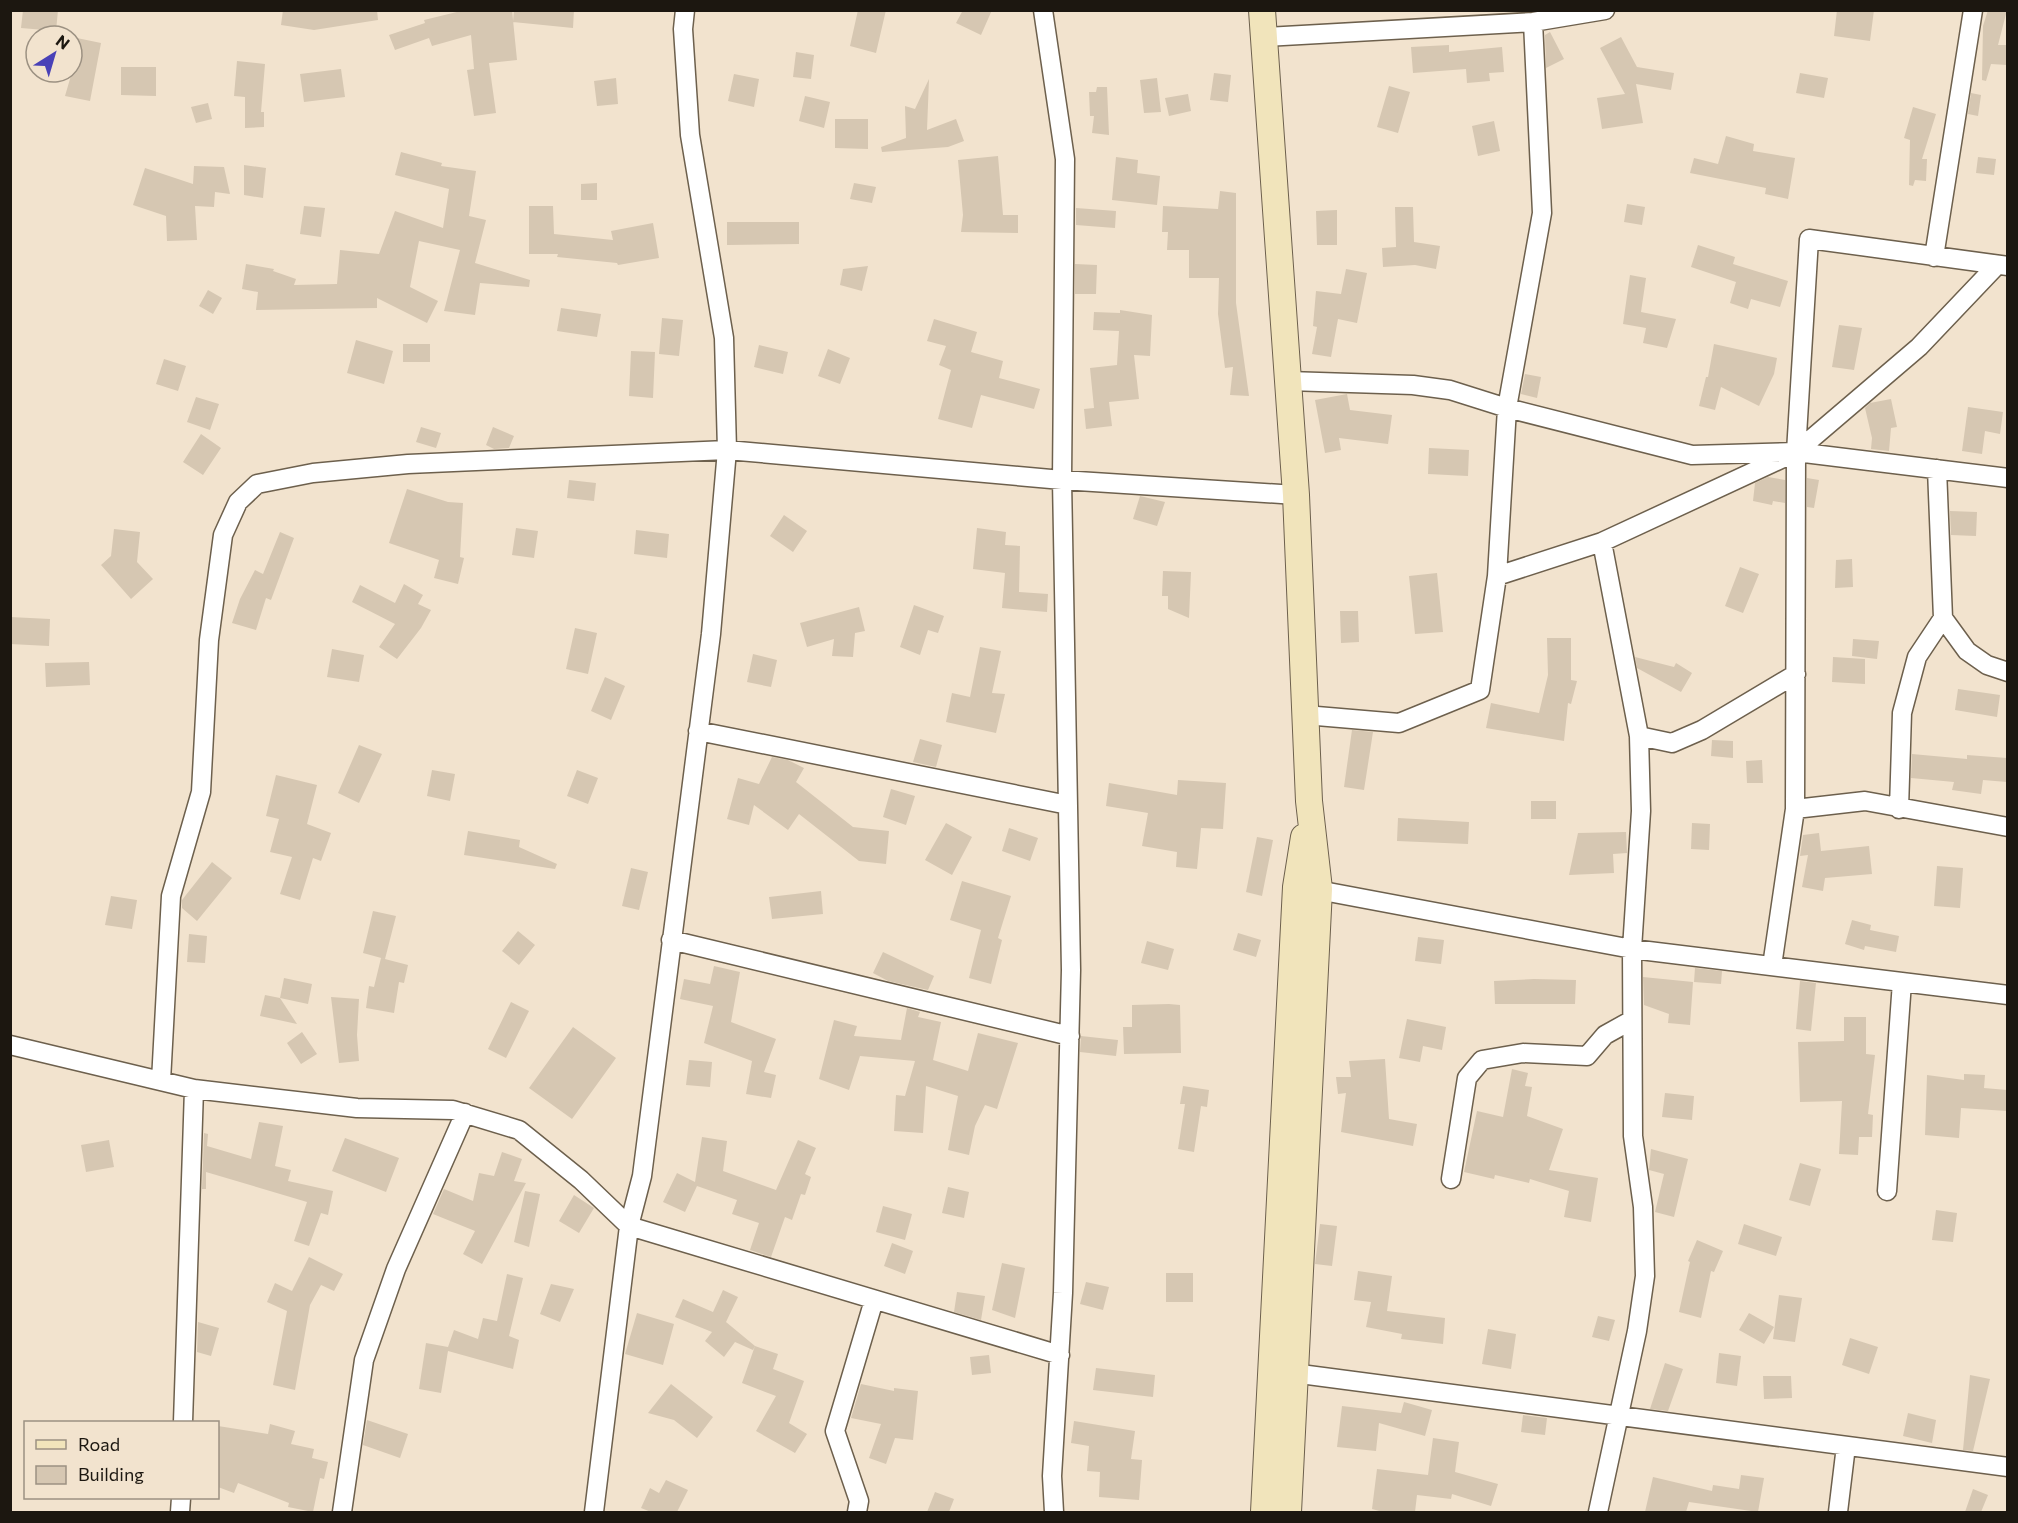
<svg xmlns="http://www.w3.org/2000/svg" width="2018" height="1523" font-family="Commissioner,sans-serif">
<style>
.building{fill:#d6c7b2}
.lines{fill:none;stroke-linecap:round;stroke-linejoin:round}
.street-casing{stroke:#6d604d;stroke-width:21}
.secondary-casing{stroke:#6d604d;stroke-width:28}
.street{stroke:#fff;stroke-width:18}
.secondary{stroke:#f1e4bb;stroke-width:26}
</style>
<rect width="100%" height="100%" fill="#f2e3ce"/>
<path class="building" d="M23 10H58L56 31 21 28Z
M283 10H377L378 20 314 30 281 25Z
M465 10H512L517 60 489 63 496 113 474 116 467 70 474 69 471 35 432 46 429 38 395 50 389 35 425 23 424 20Z
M514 10H574L573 28 513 22Z
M858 10H886L876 53 850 46Z
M963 10H992L981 35 956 23Z
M1837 10H1874L1870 41 1834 36Z
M1988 10H2007L1998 45H2007V65L1991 64 1986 81 1982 80 1983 26Z
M1550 32 1564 59 1546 68 1545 35Z
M72 37 101 43 90 101 65 96 72 72Z
M1621 37 1637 67 1674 73 1671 90 1636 84 1643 123 1602 129 1597 98 1625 94 1600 48Z
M1449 45V52L1502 47 1504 72 1489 73 1490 81 1467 83 1466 69 1413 73 1411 47Z
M796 52 814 55 811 79 793 77Z
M237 61 265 64 261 112H264V127L245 128V97L234 96Z
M121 67H156V96L121 95Z
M341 69 345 97 304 102 300 74Z
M1214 73 1231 75 1228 102 1210 100Z
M1800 73 1828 78 1824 98 1796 93Z
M734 74 759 79 754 107 728 101Z
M616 78 618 104 597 106 594 81Z
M1157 78 1161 112 1144 113 1140 80Z
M929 79 927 130 956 119 964 141 948 147 882 152 881 147 906 138 905 106 915 109Z
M1389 86 1410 92 1398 133 1377 127Z
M1097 87H1107L1109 135 1092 133 1094 116H1090L1089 92H1096Z
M1971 93 1981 95 1978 116 1968 114Z
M1188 94 1191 111 1169 116 1165 98Z
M805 96 830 102 824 128 799 121Z
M208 103 212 119 196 123 191 107Z
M1913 107 1936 114 1922 159H1927L1926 181 1915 180 1913 186 1909 185 1910 140 1904 138Z
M835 119H868V149L835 148Z
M1494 121 1500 151 1478 156 1472 126Z
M1726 136 1754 144 1753 151 1795 158 1788 199 1765 194 1766 188 1690 173 1694 158 1718 164Z
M401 152 442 163 441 166 476 171 469 216 486 220 475 263 530 280 529 287 480 283 475 315 444 311 460 250 419 241 410 287 438 301 427 323 377 298V308L256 310 258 292 242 289 246 264 274 269 273 271 296 279 294 285 337 284 340 250 379 254 395 211 443 228 449 189 395 175Z
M998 156 1003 215H1018V233L961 232 963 215 958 160Z
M1116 157 1138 160 1137 173 1160 176 1157 205 1112 200Z
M1978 157 1996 159 1994 175 1976 173Z
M244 165 266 168 263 198 244 195Z
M194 166 224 167 230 194 215 192 214 207 195 206 197 240 167 241 166 216 133 205 145 168 193 184Z
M597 183V200H581V184Z
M854 183 876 187 872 203 850 199Z
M1220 191 1236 193V303L1249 396 1230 395 1233 367 1225 368 1218 314 1219 278H1189V250H1167L1168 232H1162L1163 206 1218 209Z
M1627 204 1645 207 1642 225 1624 222Z
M304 206 325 208 321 237 300 234Z
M529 206H553L554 234 613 240 611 231 653 223 659 258 618 265 617 263 557 257 558 254H529Z
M1395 207H1413L1414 242 1440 246 1436 269 1415 265 1383 267 1382 248 1396 247Z
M1076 208 1116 211 1115 228 1076 225Z
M1337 210V245H1317L1316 211Z
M727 222H799V244L727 245Z
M1698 245 1735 257 1733 264 1788 281 1780 307 1751 299 1748 309 1730 303 1736 282 1691 267Z
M1075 264 1097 265 1096 294H1075Z
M868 266 862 291 840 285 843 269Z
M1346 269 1367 273 1357 323 1338 319 1331 357 1312 354 1317 327 1313 326 1316 291 1341 294Z
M1630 275 1646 278 1641 312 1676 319 1667 348 1643 343 1646 328 1623 324Z
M208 290 222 298 213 314 199 306Z
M561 308 601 314 597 337 557 331Z
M1120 310 1152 315 1150 356 1134 355 1139 399 1109 402 1112 426 1086 429 1084 409 1094 408 1090 368 1117 365 1119 331 1093 330 1094 312 1120 313Z
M662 318 683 320 679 356 659 354Z
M934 319 977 332 971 352 1003 361 999 378 1040 389 1034 409 981 395 972 428 938 419 951 370 939 365 946 346 927 341Z
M1839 325 1862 328 1854 370 1832 367Z
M356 340 393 351 384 384 347 373Z
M403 344H430V362H403Z
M1714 344 1777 358 1774 374 1759 406 1721 387 1715 410 1699 406 1706 377H1708Z
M759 345 788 352 783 374 754 367Z
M828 349 850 358 840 384 818 376Z
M631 351 655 352 653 398 629 396Z
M164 359 186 366 178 391 156 384Z
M1525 374 1541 377 1537 398 1521 394Z
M1347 394 1350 410 1392 415 1388 444 1339 438 1341 450 1325 453 1315 400Z
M196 397 219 404 210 430 187 422Z
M1891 399 1897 427 1891 428 1889 451 1871 449 1872 438 1865 408 1870 403Z
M1968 407 2003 412 2000 434 1985 431 1982 454 1962 451Z
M421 427 441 433 436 448 416 442Z
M493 427 514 436 509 448 494 449 486 445Z
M201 434 221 448 203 475 183 462Z
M1429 448 1469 450 1468 476 1428 474Z
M1768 477 1785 480V503L1773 501 1772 505 1753 501 1755 483Z
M1807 478 1819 480 1814 508 1807 507Z
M569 480 596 483 594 501 567 498Z
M407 489 448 502 463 503 460 557 464 558 458 584 434 578 439 560 389 543Z
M1140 496 1165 502 1157 526 1133 519Z
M1950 511 1977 512 1976 536 1951 535Z
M784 515 807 531 793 552 770 536Z
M516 528 538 531 534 558 512 555Z
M977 528 1006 532 1005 545 1020 546 1019 592 1048 594 1047 612 1002 608 1005 573 973 569Z
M114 529 140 532 137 562 153 579 131 599 101 565 111 556Z
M636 530 669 534 667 558 634 554Z
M280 532 294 538 271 600 266 598 256 630 232 623 240 599 255 570 263 574Z
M1852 559 1853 587 1835 588 1836 560Z
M1740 567 1759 574 1743 613 1725 606Z
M1163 571 1191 572 1189 618 1168 609V596H1162Z
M1437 573 1443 632 1415 634 1409 576Z
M404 584 423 595 418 604 431 610 421 628 397 659 379 647 395 624 352 602 360 585 395 603Z
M914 605 944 616 938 633 928 630 920 655 900 647Z
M859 607 865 631 855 633 853 657 832 656 834 639 807 647 800 623Z
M1340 611H1358L1359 642 1341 643Z
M10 617 50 619 49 646 10 644Z
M575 628 597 633 588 674 566 669Z
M1547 638H1571V680L1577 681 1571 704 1568 703 1564 741 1486 728 1491 703 1539 713 1548 675Z
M1853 639 1879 641 1877 659 1852 656Z
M980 647 1001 651 992 693 1005 694 996 733 946 722 952 693 970 697Z
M332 649 364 655 359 682 327 677Z
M753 654 777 660 771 687 747 682Z
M1635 657 1674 667 1676 663 1692 673 1681 692 1637 668Z
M1833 657 1865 659V684L1832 682Z
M89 662 90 685 46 687 45 663Z
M605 677 625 686 611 720 591 711Z
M1958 689 2000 695 1997 717 1955 710Z
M1352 730 1373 732 1364 790 1344 787Z
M920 739 942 745 936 767 913 762Z
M1712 740 1733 741V758L1711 756Z
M359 745 382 754 359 803 338 793Z
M1912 754 1967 759V755L2007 758V782L1983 780 1981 794 1952 790 1954 782 1911 778Z
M772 757 788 760 804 768 796 782 853 827 889 831 886 864 859 861 799 814 788 830 754 805 749 825 727 819 738 778 759 784Z
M1762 760 1763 783H1747L1746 761Z
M432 770 455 774 450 801 427 796Z
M577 770 598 778 588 804 567 796Z
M276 775 317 785 307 824 331 833 321 861 313 858 300 900 280 894 292 857 270 852 279 819 266 816Z
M1178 780 1226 783 1223 829 1201 828 1197 869 1176 867 1177 852 1142 846 1148 813 1106 806 1109 783 1177 795Z
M891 789 915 796 906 825 883 817Z
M1531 801H1556V819H1531Z
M1398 818 1469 822 1468 844 1397 841Z
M946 823 972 837 952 875 925 860Z
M1692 823 1710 824 1709 850 1691 849Z
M1009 828 1038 838 1030 861 1002 851Z
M468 831 520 840 519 847 557 864 555 869 464 855Z
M1626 832 1627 853 1613 854 1614 873 1569 875 1578 833Z
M1819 833 1821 851 1869 846 1872 874 1825 878 1823 891 1802 887 1808 855 1800 856 1803 835Z
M1257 837 1273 840 1262 896 1246 892Z
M212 862 232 878 197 921 182 908V900Z
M1937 866 1963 868 1960 908 1934 906Z
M631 868 648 872 639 910 622 906Z
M962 881 1011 896 998 938 1002 940 991 984 969 978 981 930 950 920Z
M821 891 823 914 772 919 769 897Z
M111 896 137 900 132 929 105 925Z
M373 911 396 916 385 959 363 953Z
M1852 920 1871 925 1870 930 1899 936 1896 952 1865 946 1864 950 1845 944Z
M518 931 535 945 519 965 502 951Z
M1238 933 1261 940 1256 957 1233 950Z
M189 934 207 936 205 963 187 962Z
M1418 937 1444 940 1441 964 1415 961Z
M1147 941 1174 949 1168 970 1141 963Z
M883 952 934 976 928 990 888 981 873 973Z
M381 958 408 965 404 983 399 982 394 1013 366 1008 369 986 374 987Z
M714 966 740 972 731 1022 776 1039 764 1072 776 1075 771 1098 746 1094 752 1061 704 1043 713 1006 680 999 684 979 710 984Z
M1695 968 1722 971 1721 984 1694 982Z
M1643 977 1693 982 1690 1025 1668 1023 1669 1014 1644 1005Z
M284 978 312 984 308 1004 280 998Z
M1534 979 1576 980 1575 1004H1495L1494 981Z
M1800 981 1816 983 1811 1031 1796 1029Z
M265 995 280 998 297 1024 260 1016Z
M331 997 359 999 357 1035 359 1061 339 1063Z
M511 1002 529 1011 506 1058 488 1049Z
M1169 1004 1180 1005 1181 1053 1124 1054 1123 1027H1132V1005Z
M907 1008 920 1012 918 1017 941 1022 933 1060 968 1071 978 1033 1018 1043 997 1109 985 1105 975 1126 969 1155 948 1150 958 1096 926 1086 923 1133 894 1131 896 1095 905 1096 915 1061 860 1056 849 1090 819 1079 834 1020 857 1026 854 1036 901 1040Z
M1844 1017H1866V1054L1875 1055 1868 1114 1873 1115 1872 1137H1859L1858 1155 1839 1154 1842 1101 1800 1102 1798 1042 1844 1041Z
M1407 1019 1446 1027 1442 1050 1423 1046 1420 1062 1399 1058Z
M573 1027 616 1058 572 1119 529 1088Z
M302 1032 317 1054 301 1064 287 1043Z
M1081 1036 1118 1040 1116 1056 1080 1052Z
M1385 1059 1389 1119 1417 1124 1413 1146 1341 1132 1346 1093 1338 1094 1336 1077H1351L1349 1061Z
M689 1060 712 1062 710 1087 686 1085Z
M1512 1069 1528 1073 1525 1086 1532 1087 1527 1116 1563 1129 1549 1170 1598 1178 1591 1222 1564 1217 1569 1191 1530 1179 1529 1183 1495 1175 1494 1179 1464 1172 1477 1111 1503 1117Z
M1964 1074 1985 1075 1984 1088 2007 1090V1111L1961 1108 1959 1138 1925 1135 1927 1075 1964 1080Z
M1183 1086 1209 1090 1207 1107 1201 1106 1194 1152 1178 1149 1185 1104H1180Z
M1665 1093 1694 1096 1692 1120 1662 1117Z
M259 1122 283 1126 275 1166 291 1170 288 1181 333 1191 328 1215 321 1213 309 1246 294 1241 307 1202 206 1172V1189H202L204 1133 208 1134 207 1146 251 1159Z
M702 1137 727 1141 723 1171 776 1190 798 1140 816 1148 805 1174 811 1177 805 1195 801 1194 792 1220 785 1217 771 1257 750 1250 759 1223 732 1214 737 1200 697 1186 685 1212 663 1202 677 1173 695 1182Z
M345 1138 399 1158 386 1192 332 1171Z
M109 1140 114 1167 86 1172 81 1145Z
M1651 1149 1688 1159 1674 1217 1655 1212 1664 1174 1649 1170Z
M502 1152 522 1159 514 1181 526 1183 482 1264 463 1254 475 1231 433 1214 444 1189 473 1201 479 1173 494 1176Z
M1800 1163 1821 1169 1810 1206 1789 1200Z
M948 1187 969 1192 964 1218 942 1213Z
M525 1191 540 1194 529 1247 514 1242Z
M574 1195 594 1208 579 1233 559 1221Z
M883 1206 912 1214 905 1240 876 1232Z
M1936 1210 1957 1213 1953 1242 1932 1240Z
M1320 1224 1337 1226 1332 1266 1315 1264Z
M1744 1224 1782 1237 1776 1256 1738 1244Z
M1697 1240 1723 1251 1714 1272 1711 1271 1701 1318 1679 1312 1690 1262 1688 1261Z
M892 1243 913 1251 905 1274 884 1266Z
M309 1257 343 1274 334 1291 321 1285 310 1305 295 1390 273 1385 287 1311 267 1302 275 1283 292 1291Z
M1002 1263 1025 1268 1015 1318 992 1310Z
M1358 1271 1392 1276 1387 1311 1445 1318 1443 1344 1401 1339 1402 1334 1366 1327 1371 1302 1354 1300Z
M1166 1273H1193V1302H1166Z
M507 1274 523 1278 509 1336 519 1340 513 1369 448 1351 441 1393 419 1389 426 1343 448 1347 454 1330 478 1339 483 1318 497 1321Z
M1086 1282 1109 1287 1103 1310 1080 1304Z
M551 1284 574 1289 560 1322 540 1314Z
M723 1290 738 1297 726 1322 755 1346 753 1350 735 1342 724 1357 705 1341 712 1332 675 1317 683 1299 713 1312Z
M957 1292 985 1296 981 1320 954 1312Z
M1779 1295 1802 1298 1795 1342 1773 1339Z
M637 1313 674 1324 663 1365 625 1354Z
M1749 1313 1774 1327 1764 1344 1739 1330Z
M1598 1316 1615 1320 1609 1341 1592 1337Z
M198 1322 219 1328 211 1356 197 1352Z
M1488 1329 1516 1334 1511 1369 1482 1364Z
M1850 1338 1878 1347 1869 1374 1842 1365Z
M755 1346 778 1354 773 1369 804 1381 789 1423 807 1434 795 1453 756 1431 776 1396 742 1383Z
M1719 1353 1741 1356 1737 1386 1716 1383Z
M989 1355 991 1373 972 1375 970 1357Z
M1665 1363 1683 1369 1668 1411 1650 1409Z
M1096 1368 1155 1375 1153 1397 1093 1390Z
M1970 1375 1990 1379 1973 1451 1963 1450Z
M1763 1376H1791L1792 1398 1764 1399Z
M671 1384 713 1417 697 1438 674 1420 648 1413Z
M861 1384 894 1391V1388L918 1391 913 1440 895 1438 886 1464 869 1458 881 1424 851 1418Z
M1404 1402 1432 1410 1425 1436 1379 1423 1376 1451 1337 1447 1342 1406 1401 1413Z
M1908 1413 1936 1420 1932 1443 1903 1436Z
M1523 1415 1547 1418 1545 1435 1521 1432Z
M367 1420 408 1434 400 1458 363 1445Z
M1074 1421 1135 1431 1131 1459 1142 1460 1139 1500 1099 1497 1100 1472 1087 1471 1089 1446 1071 1443Z
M270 1424 295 1431 291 1444 314 1449 312 1458 328 1462 324 1479 320 1478 313 1512 288 1507 289 1503 238 1483 234 1493 218 1487V1426L268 1434Z
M1433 1438 1459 1442 1455 1472 1498 1484 1491 1506 1452 1494 1451 1499 1417 1495 1415 1512H1383L1372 1509 1377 1469 1428 1475Z
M1741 1475 1764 1478 1758 1512 1689 1502 1686 1512H1645L1653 1477 1712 1491 1713 1485 1739 1489Z
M666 1480 688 1490 677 1512H651L641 1508 650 1488 659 1493Z
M1973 1489 1988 1495 1981 1512H1965Z
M935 1492 954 1499 949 1512H927Z"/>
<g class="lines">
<defs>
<path id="street" d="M1043 10 1065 159 1062 480 1071 970 1063 1293 1052 1476 1054 1512
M1264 37 1533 22 1605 10
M1934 257 1973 10
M1288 381 1413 385 1450 390 1507 408 1692 455 1796 452 2008 478
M1937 469 1943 618 1967 651 1987 665 2008 672
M1497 576 1602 542 1796 452 1919 347 1997 265
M1305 715 1399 723 1480 690 1497 576 1507 408 1542 213 1533 22
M698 731 1068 805
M1639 736 1672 743 1702 730 1796 674
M1795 809 1865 801 2008 827
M1899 809 1902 713 1917 657 1943 618
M1307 888 1632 949 2008 995
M671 940 1070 1036
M1772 966 1795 809 1796 452 1809 239 2008 266
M10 1045 194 1089 357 1108 453 1110 519 1130 581 1180 629 1226 1060 1355
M161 1081 171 896 201 792 209 640 223 535 238 502 257 484 313 473 408 464 727 450 1062 480 1296 495
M1451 1179 1467 1078 1482 1060 1523 1053 1587 1056 1605 1035 1632 1020
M1887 1191 1902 982
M1285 1372 2008 1467
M183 1422 194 1089
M180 1512 181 1498
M342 1512 364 1360 396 1269 465 1113
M594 1512 629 1226 642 1176 711 634 727 450 724 338 690 135 683 29 685 10
M857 1512 859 1501 835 1431 874 1300
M1598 1512 1637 1331 1645 1276 1643 1207 1633 1136 1632 949 1641 811 1639 736 1602 542
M1838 1512 1846 1446"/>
<path id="secondary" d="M1262 10 1296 495 1309 801 1319 889 1288 1512
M1264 1512 1296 887 1304 837"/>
</defs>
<use href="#street" class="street-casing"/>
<use href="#secondary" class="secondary-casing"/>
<use href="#street" class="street"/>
<use href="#secondary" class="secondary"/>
</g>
<rect width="2018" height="1523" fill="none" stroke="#1c1710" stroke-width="24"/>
<rect x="24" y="1421" width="195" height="78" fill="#f2e3ce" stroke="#9c9182" stroke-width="1.5"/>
<rect x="36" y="1440" width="30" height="9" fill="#f1e4bb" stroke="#9c9182" stroke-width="1.5"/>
<text x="78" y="1451" font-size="18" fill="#1c1710">Road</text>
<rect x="36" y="1466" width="30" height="18" fill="#d6c7b2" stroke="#9c9182" stroke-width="1.5"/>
<text x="78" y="1481" font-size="18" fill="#1c1710">Building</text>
<g transform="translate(54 54) rotate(37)"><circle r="28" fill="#f2e3ce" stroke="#9c9182" stroke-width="1.5"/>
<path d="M0-4.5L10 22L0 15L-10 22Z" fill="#4941b7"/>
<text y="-9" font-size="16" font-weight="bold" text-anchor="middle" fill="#1c1710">N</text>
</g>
</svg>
